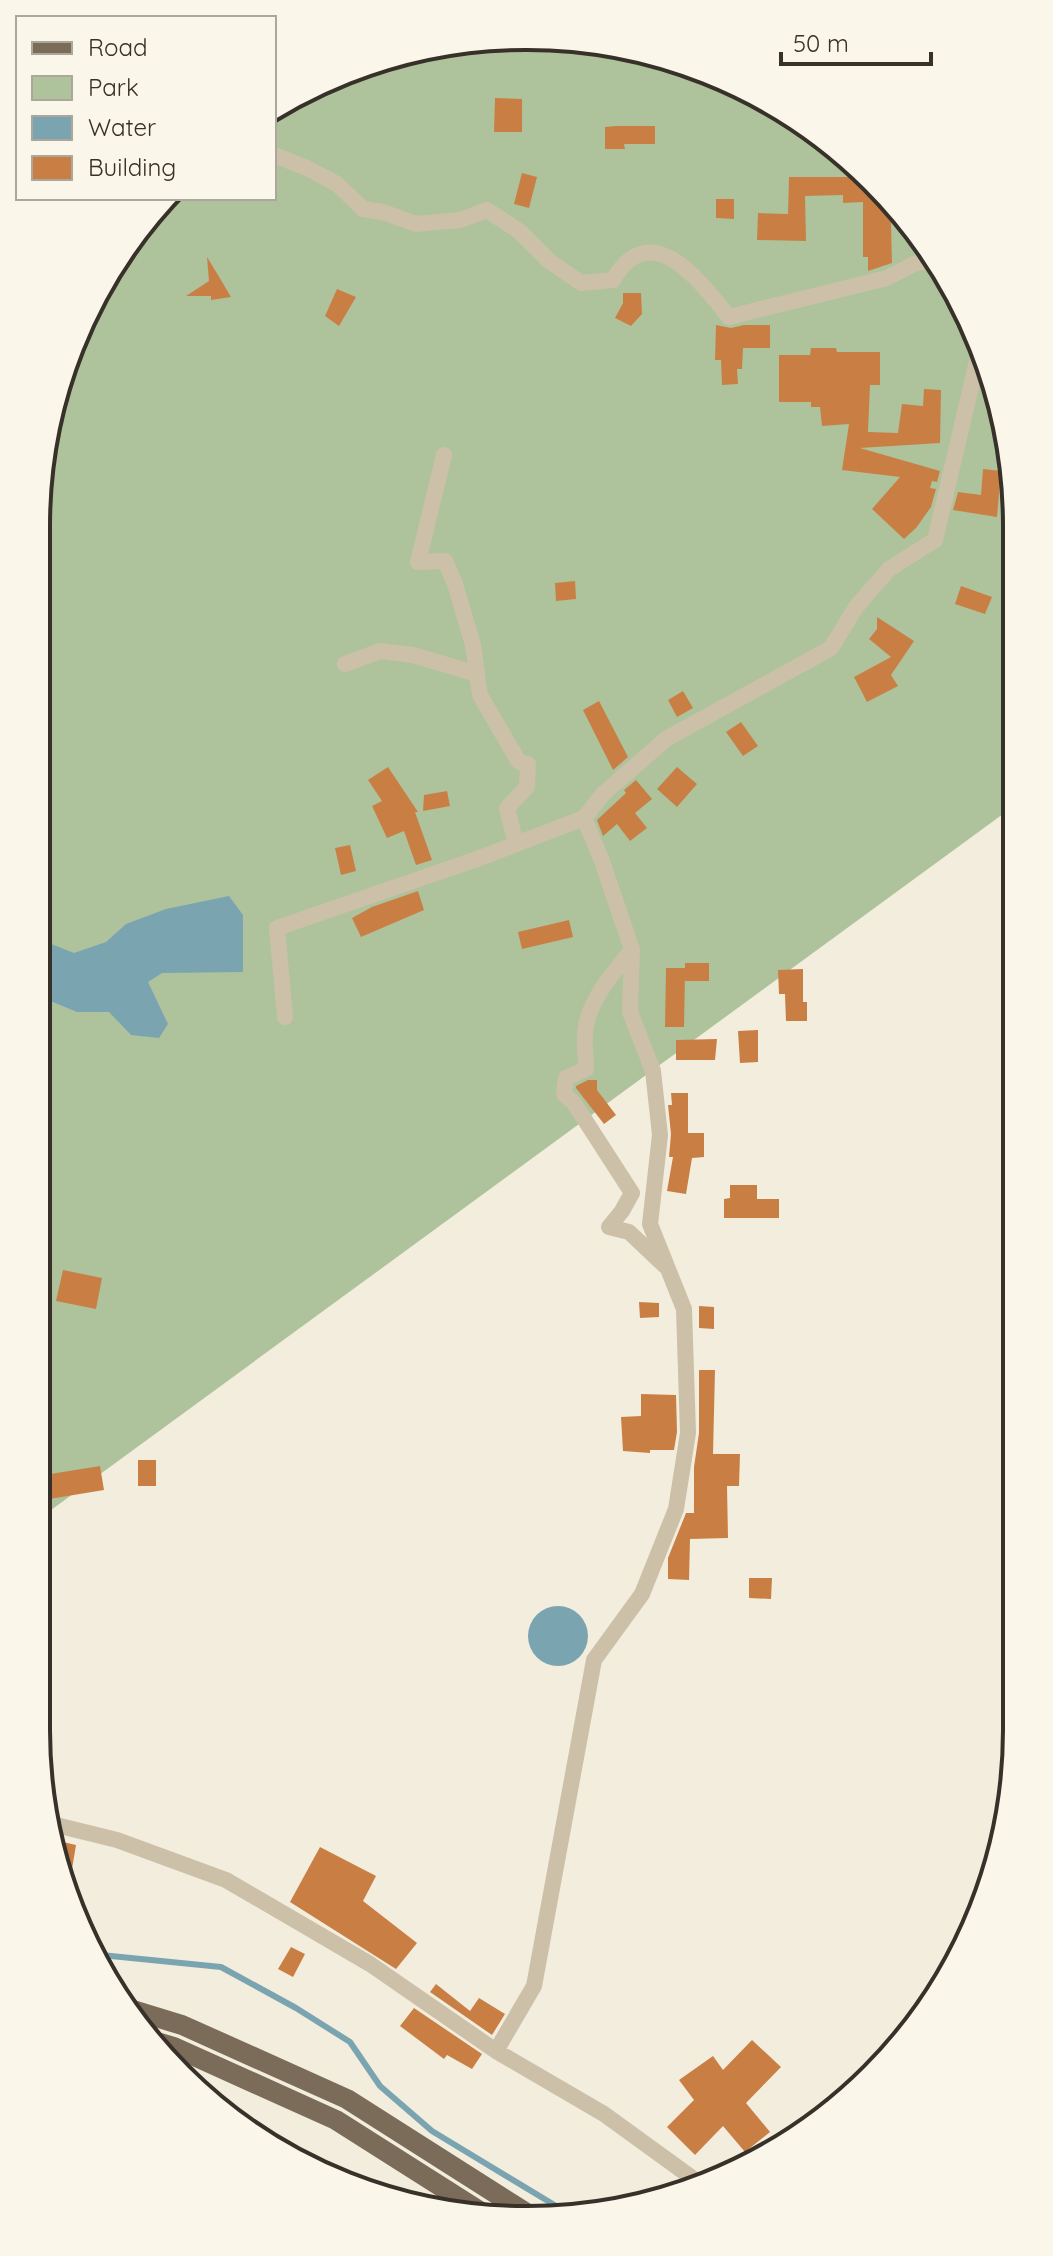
<svg xmlns="http://www.w3.org/2000/svg" width="1053" height="2256" font-family="Quicksand,sans-serif">
<style>
.green{fill:#aec39c}
.water{fill:#7ba4b1}
.lines{fill:none;stroke-linecap:round;stroke-linejoin:round}
.stream{stroke:#7ba4b1;stroke-width:6}
.building{fill:#c97f44}
.minor{stroke:#ccc0a8;stroke-width:16}
.primary{stroke:#7b6b59;stroke-width:20}
.rim{fill:none;stroke:#383129;stroke-width:4}
</style>
<rect width="100%" height="100%" fill="#f3eddd"/>
<path class="green" d="M526 36 714 73 825 137 915 228 979 338 1013 462 1014 806 36 1521V526L73 339 167 198H274V117L338 74Z"/>
<path class="water" d="M229 896 243 915V972L162 973 148 982 168 1024 159 1038 131 1035 109 1012H77L36 995V936L41 940 74 953 106 942 126 924 166 909Z
M528 1636a30 30 0 1 1 60 0a30 30 0 1 1-60 0Z"/>
<g class="lines">
<path class="stream" d="M101 1955 221 1967 296 2008 350 2042 380 2086 432 2131 571 2215"/>
</g>
<path class="building" d="M495 98 522 99V132H494Z
M616 126H655V144H624L625 149H605V127Z
M522 173 537 177 529 208 514 204Z
M789 177H858V180H868L910 223H891L892 263 868 271V257H863V202L843 203V195L805 196 806 241 757 240 758 213 788 214Z
M716 199H734V219L716 218Z
M207 257 218 275 231 297 211 300V296H186L209 281Z
M337 289 356 297 339 326 325 316Z
M623 293H641L642 314 631 326 615 318 623 303Z
M716 325 731 328 744 325H770V348H743L742 369H737L738 384 722 385 721 360H715Z
M811 348H836L837 352H880V385H870L868 432 898 433 902 404 923 406 924 389 941 390 940 443 860 448 940 471 937 482 932 481 930 488 936 489 931 507 916 528 904 539 872 509 900 477 842 470 849 424 822 426 820 407H811V402H779V355H810Z
M983 469 1001 471 997 517 953 510 958 492 981 495Z
M575 581 576 599 556 601 555 583Z
M961 586 992 597 985 614 955 604Z
M877 617 914 641 891 675 898 686 867 702 854 677 891 657 869 639 877 629Z
M683 691 693 708 677 717 668 700Z
M599 701 628 757 613 770 583 710Z
M741 722 758 746 743 756 726 732Z
M388 767 418 812H415L432 860 416 865 404 831 387 838 372 806 382 801 368 780Z
M677 767 697 784 677 807 657 789Z
M636 780 652 799 635 813 647 828 630 841 617 824 603 836 597 820 626 793 624 790Z
M447 791 450 806 423 811 424 795Z
M350 845 356 871 341 875 335 848Z
M418 891 424 910 361 937 352 918 372 907Z
M569 920 573 937 522 949 518 932Z
M685 963H709V981H685V975L684 1027H665L666 968H685Z
M803 969V1002H807V1021H786L785 994H779L778 970Z
M758 1030V1062L740 1063 738 1031Z
M717 1039 715 1060H676V1040Z
M588 1080H597V1090L616 1115 604 1124 576 1088V1086Z
M671 1093H688V1133H704V1157L692 1158 686 1194 667 1191 673 1157H669L671 1134 668 1105H672Z
M730 1185H757V1199H779V1218H724V1199L730 1198Z
M63 1270 102 1278 96 1309 56 1301Z
M639 1302 659 1303V1317L640 1318Z
M699 1306 714 1307V1329L699 1328Z
M699 1370H715L713 1454H740L739 1486H727L728 1538 690 1539 689 1580 668 1579V1558L686 1513H694V1467L699 1433Z
M641 1394 676 1395 677 1432 674 1450H650V1453L623 1451 621 1417 641 1416Z
M138 1460H156V1486H138Z
M100 1466 104 1490 43 1500 38 1476Z
M749 1578H772L771 1599 749 1598Z
M54 1840 76 1845 72 1869 59 1866Z
M320 1847 376 1876 363 1901 417 1943 396 1969 290 1902Z
M291 1947 305 1954 293 1977 278 1969Z
M436 1984 470 2011 479 1998 505 2014 492 2035 430 1992Z
M414 2008 482 2054 472 2069 447 2055 444 2059 400 2026Z
M752 2040 781 2067 746 2103 770 2132 745 2152 723 2126 695 2155 667 2127 694 2100 679 2080 713 2056 723 2070Z"/>
<g class="lines">
<path class="minor" d="M274 155 307 168 337 184 363 209 383 212 416 224 460 220 487 210 519 231 549 261 581 283 613 280C651 215 700 281 729 317L887 278 914 264 934 259
M444 455 418 562 445 561 455 584 473 645 480 695 519 762 528 764 527 787 507 808 516 844
M345 664 380 651 413 655 477 674
M632 950C614 972 592 996 586 1025 583 1039 586 1055 586 1069L566 1078 564 1094 574 1103 632 1193 622 1211 609 1227 629 1232 665 1266
M285 1017 277 928 477 859 584 818
M52 1824 117 1840 226 1880 370 1964 496 2051 604 2114 695 2180
M496 2051 534 1986 594 1660 642 1594 676 1509 688 1433 684 1309 650 1224 660 1135 653 1071 630 1012 632 950 602 861 584 818 603 794 666 739 831 648 856 607 889 569 935 540 981 344"/>
<path class="primary" d="M133 2010 182 2025 347 2099 528 2214
M150 2040 174 2047 336 2120 481 2212"/>
</g>
<path d="M0 0H1053V2256H0ZM526 50H527A476 476 0 0 1 1003 526V1730A476 476 0 0 1 527 2206H526A476 476 0 0 1 50 1730V526A476 476 0 0 1 526 50Z" fill="#faf6ea" fill-rule="evenodd"/>
<path class="rim" d="M526 50H527A476 476 0 0 1 1003 526V1730A476 476 0 0 1 527 2206H526A476 476 0 0 1 50 1730V526A476 476 0 0 1 526 50Z"/>
<rect x="16" y="16" width="260" height="184" fill="#faf6ea" stroke="#aca79d" stroke-width="2"/>
<rect x="32" y="42" width="40" height="12" fill="#7b6b59" stroke="#aca79d" stroke-width="2"/>
<text x="88" y="56" font-size="24" fill="#383129">Road</text>
<rect x="32" y="76" width="40" height="24" fill="#aec39c" stroke="#aca79d" stroke-width="2"/>
<text x="88" y="96" font-size="24" fill="#383129">Park</text>
<rect x="32" y="116" width="40" height="24" fill="#7ba4b1" stroke="#aca79d" stroke-width="2"/>
<text x="88" y="136" font-size="24" fill="#383129">Water</text>
<rect x="32" y="156" width="40" height="24" fill="#c97f44" stroke="#aca79d" stroke-width="2"/>
<text x="88" y="176" font-size="24" fill="#383129">Building</text>
<path d="M781 52v12h150v-12" fill="none" stroke="#383129" stroke-width="4"/>
<text x="793" y="52" font-size="24" fill="#383129" stroke="#faf6ea" stroke-width="6" paint-order="stroke">50 m</text>
</svg>
